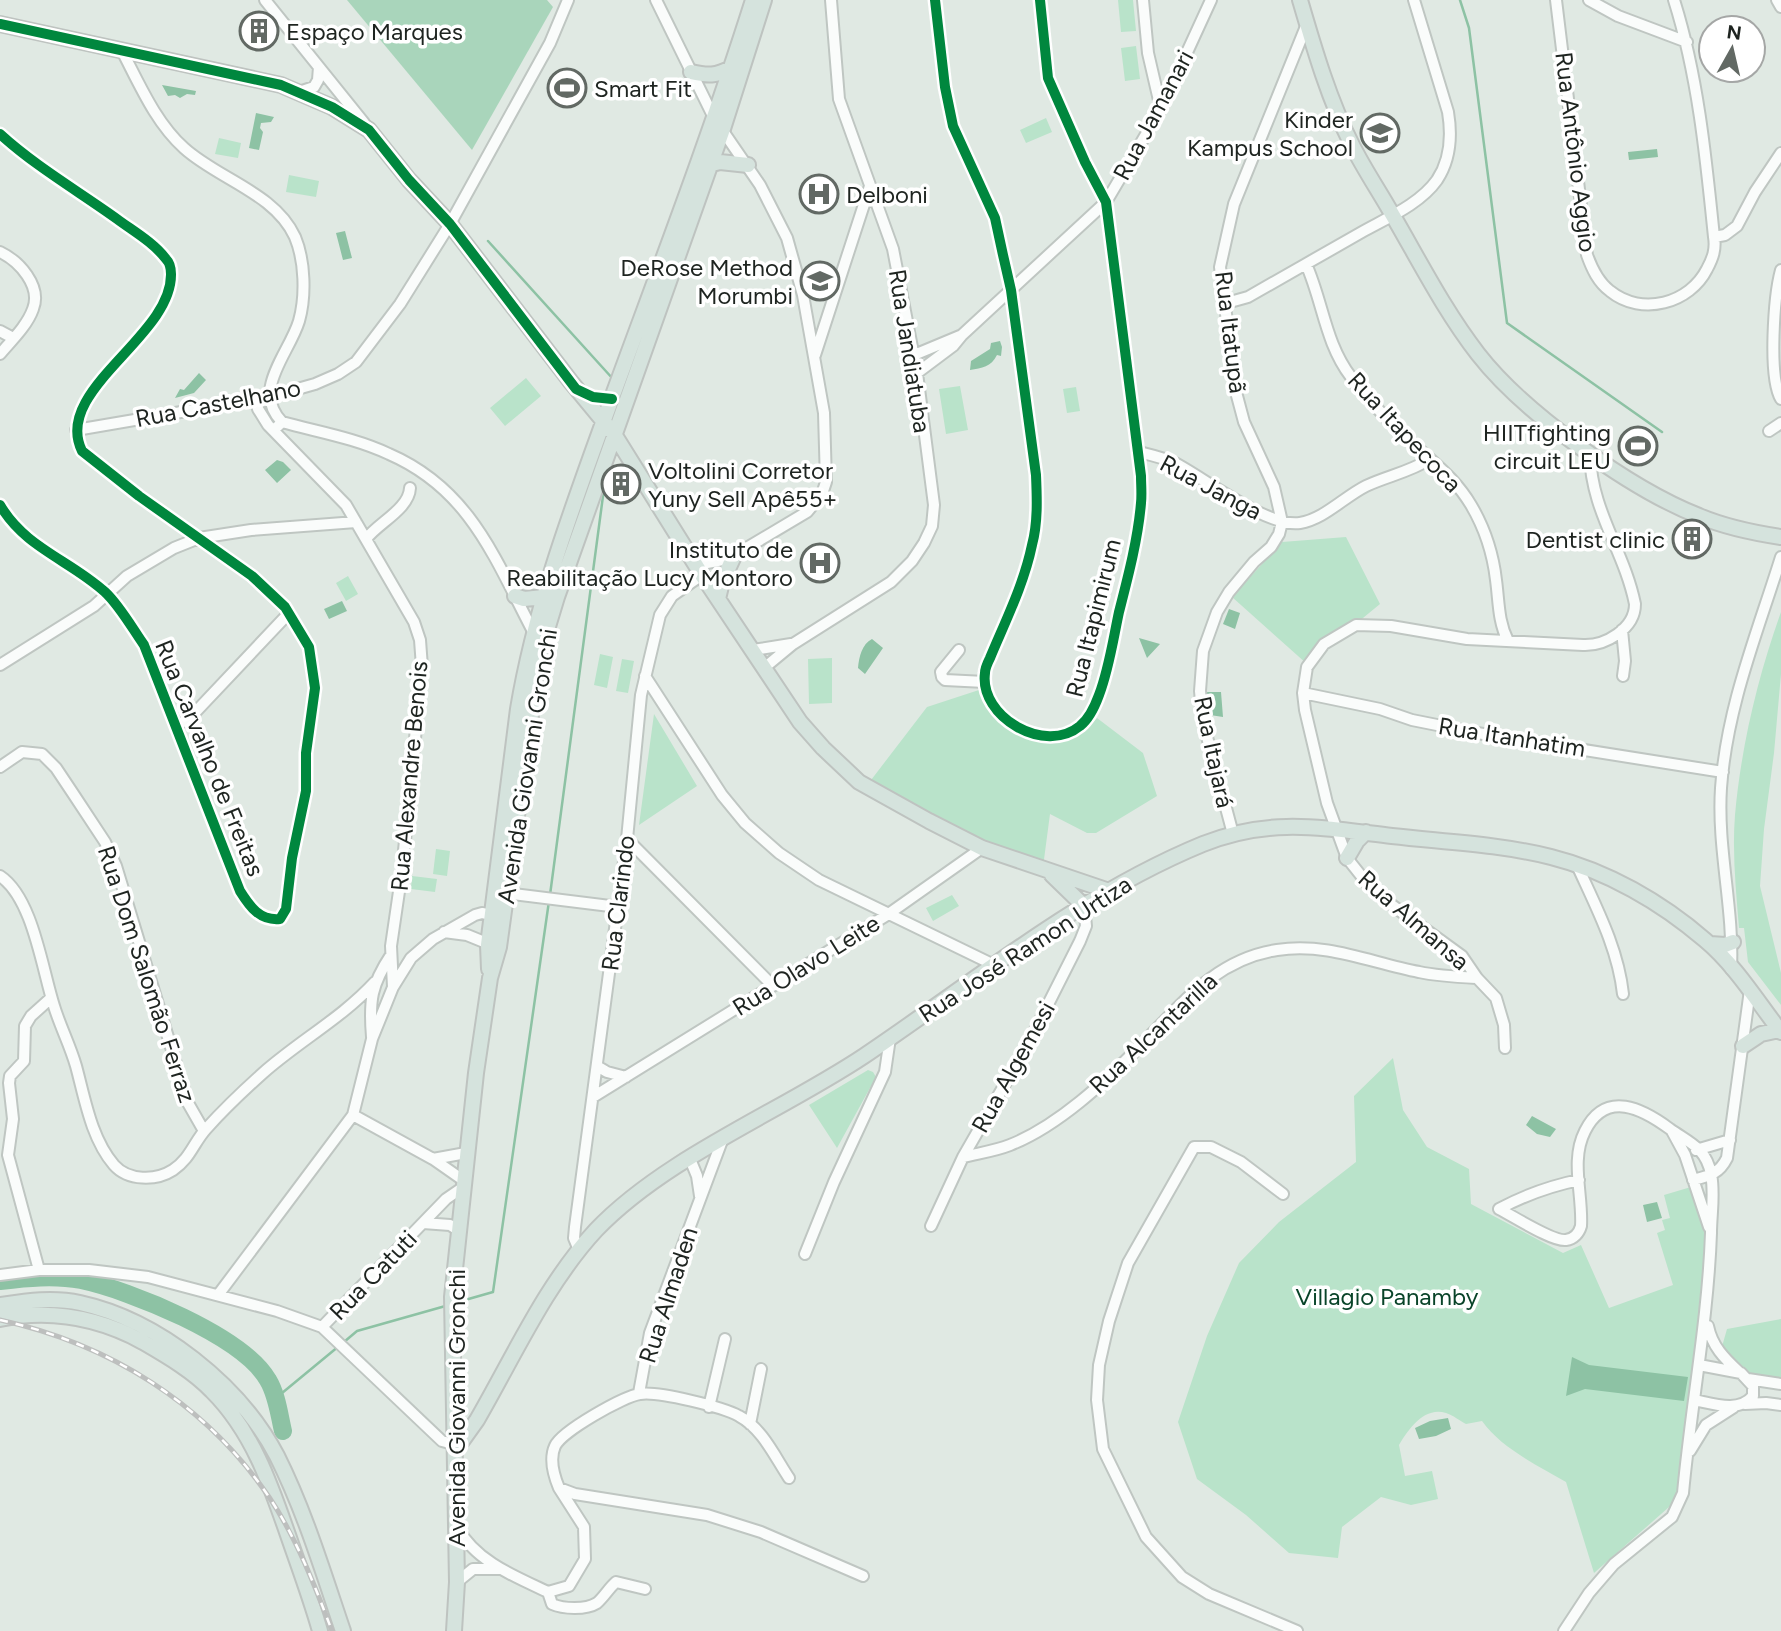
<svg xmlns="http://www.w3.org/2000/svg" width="1781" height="1631" font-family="Figtree,sans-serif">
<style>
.green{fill:#b9e3ca}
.forest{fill:#a9d5bb}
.water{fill:#8dc2a4}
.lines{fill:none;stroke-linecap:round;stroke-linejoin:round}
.stream{stroke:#8dc2a4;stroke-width:2.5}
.river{stroke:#8dc2a4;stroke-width:18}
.minor-casing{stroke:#bfc6c2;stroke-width:14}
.major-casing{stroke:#bec3c0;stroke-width:18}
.minor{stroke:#fafcfb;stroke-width:10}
.major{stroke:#d5e3dd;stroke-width:14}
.rail-casing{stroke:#bdbfbe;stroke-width:5}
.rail{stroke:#fff;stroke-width:2.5;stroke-dasharray:8;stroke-linecap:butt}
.cycleway-casing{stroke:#fff;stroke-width:15}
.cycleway{stroke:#00873e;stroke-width:10}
.labels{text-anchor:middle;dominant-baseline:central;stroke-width:7;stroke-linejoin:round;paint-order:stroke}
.poi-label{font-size:24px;fill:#1e2420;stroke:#fff;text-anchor:end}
.street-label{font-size:24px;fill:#1e2420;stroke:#fff}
.park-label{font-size:24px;fill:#094429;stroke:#fff}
</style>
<rect width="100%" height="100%" fill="#e0e9e3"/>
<path class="green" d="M1118 0H1133L1136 31 1121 32Z
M1136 46 1140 79 1125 81 1121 48Z
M1046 118 1052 132 1026 143 1020 130Z
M219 138 241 143 238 158 215 154Z
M289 175 319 181 316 197 286 192Z
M526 378 541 396 505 426 490 408Z
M960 386 968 430 946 434 939 389Z
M1076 387 1080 411 1067 413 1063 389Z
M1346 537 1380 604 1307 664 1232 597 1282 542Z
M348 576 358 594 346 601 336 583Z
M1781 612V674L1774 753 1764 829 1760 886 1781 973V1005L1748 962 1744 928H1739C1736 890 1732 852 1735 815 1741 747 1758 676 1781 612Z
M600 654 613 657 607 688 594 685Z
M832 658V703L809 704 808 659Z
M622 659 634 661 628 693 616 691Z
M982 689C987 703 993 716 1004 726 1034 750 1073 747 1097 718L1143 753 1157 796 1096 833H1087L1050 814 1043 867 993 849 868 784 927 707Z
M654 714 697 786 639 825Z
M436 849 450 851 447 876 433 874Z
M412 876 437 879 435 892 411 889Z
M952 895 959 906 933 921 926 908Z
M1393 1058 1403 1110 1427 1147 1469 1169 1471 1204 1563 1253 1581 1245 1609 1308 1673 1285 1657 1233 1665 1230 1662 1220 1670 1218 1664 1195 1691 1187 1707 1231 1701 1315 1677 1500 1594 1573 1566 1482C1537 1465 1501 1448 1482 1421L1466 1424C1460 1421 1453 1415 1446 1413 1424 1406 1408 1430 1399 1445L1405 1476 1432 1471 1438 1499 1411 1505 1381 1497 1342 1527 1338 1558 1289 1553 1246 1515 1197 1479 1178 1422 1207 1336 1239 1263 1279 1222 1356 1162 1354 1096Z
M868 1070 873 1072 876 1077 837 1148 809 1105Z
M1781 1319V1381L1749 1376 1721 1350 1727 1329Z"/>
<path class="forest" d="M347 0H547L553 7 472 150Z"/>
<path class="water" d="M162 85 196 91 195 95 187 94 180 98 175 95 168 96Z
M256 113 274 117 271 122 261 123 260 128 263 132 259 150 249 148Z
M1657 149 1658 157 1629 160 1628 152Z
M345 231 352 258 343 260 336 233Z
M1000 341 1002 347 1001 356 997 355C991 367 982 368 970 370L971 361 990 349 991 343Z
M199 373 206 380 194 393 175 398 180 389 184 390Z
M277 460 283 462 291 470 277 483 265 470Z
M342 601 347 611 329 619 324 609Z
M1229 609 1240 613 1235 629 1223 624Z
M1139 638 1160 644 1147 658Z
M872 639 883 648 865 674 858 668C859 657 862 644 872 639Z
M1221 692 1223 717 1210 715 1207 692Z
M1532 1116 1556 1129 1550 1137 1537 1134 1526 1125Z
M1657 1202 1662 1218 1647 1222 1643 1205Z
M1572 1357 1589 1365 1688 1377 1684 1401 1585 1389 1566 1396Z
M1448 1418 1451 1429 1436 1436 1419 1439 1415 1428 1430 1421Z"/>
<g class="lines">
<path class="stream" d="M1460 0 1469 28 1507 323 1662 432
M488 241 613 379
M550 895 605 481
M458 1302 493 1292 549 901
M344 1342 357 1331 449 1305
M276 1398 339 1346"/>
<path class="river" d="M0 1281C26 1278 54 1275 81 1280 129 1290 243 1336 268 1380 277 1395 279 1414 283 1431"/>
<defs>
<path id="minor" d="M265 0 364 123
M656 0 714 118 760 185 787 238 803 295 824 413 826 482 822 494 807 512 728 559 707 563 693 560
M935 0 945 87 953 126 995 218 1003 255 1011 290 1036 475C1037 498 1038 523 1032 545 1024 584 1005 622 990 658 988 662 985 668 985 673 979 717 1045 755 1080 726 1089 719 1095 706 1099 695 1109 669 1113 640 1119 612 1128 577 1138 539 1141 503 1142 494 1141 485 1141 476L1106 202 1085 162 1048 78 1040 0
M1143 0 1148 53 1161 109
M1556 0 1587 255C1592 269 1598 282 1610 291 1642 317 1690 303 1707 269 1713 258 1716 249 1714 237L1725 235 1737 226 1755 192 1781 153
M1589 0 1618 16 1687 42
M1674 0C1698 76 1706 158 1714 237
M1777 0 1781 7
M121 49C139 83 155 122 184 148 218 179 275 193 295 237 305 261 306 296 299 321 289 354 251 390 282 422
M299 92 314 87 318 80 319 67
M0 134C35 166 78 191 117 219 133 231 153 242 166 259 170 263 171 268 171 274 172 337 52 390 82 451L139 496 252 576 285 607 309 647 315 688 306 753V791L292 858 286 909 280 919C260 921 250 907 240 891L144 645C132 628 120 606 105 592 70 560 25 548 0 505
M0 252C19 261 42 286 33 309 27 326 11 341 0 354
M1306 264C1323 302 1325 343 1351 377 1373 407 1401 433 1428 457 1445 472 1459 485 1471 505 1484 527 1493 554 1496 580 1499 602 1498 621 1508 641
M1781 270C1774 296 1768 377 1781 399
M1223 304 1248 297C1286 275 1324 254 1362 232 1387 218 1420 204 1437 180 1451 159 1452 136 1448 112L1414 0
M0 331 13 338
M815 355 870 186
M914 355 962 335
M917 373 953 346 962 335 1106 202 1161 109 1211 0
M278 426 282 422C318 432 355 438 389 454 472 490 496 562 536 637
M76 430 269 397 315 384 338 374 356 362 400 304 450 224 550 43 568 0
M1769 431 1781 423
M1139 452C1151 455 1164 458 1175 463 1205 479 1269 528 1300 523 1324 519 1344 497 1366 486 1387 476 1410 472 1430 459
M366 539C378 523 409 509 410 488
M1622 630 1625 661 1623 676
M753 650 791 644
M959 650 941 672 942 677 945 680 985 682
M0 665 94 606 127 576 174 548 199 538 251 530 356 522
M764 668 793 644 891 582 912 561 924 543 932 526 934 505 917 373 893 249 839 99 831 0
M645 676 722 795 745 823 779 853 819 880 994 965
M1303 693 1380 709 1412 720 1477 733 1723 772
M176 724 187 721 289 613
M0 767 22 752 42 754 56 768 74 795 105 842 116 866 188 1103 204 1131
M1233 834 1203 722 1200 691 1203 651 1217 612 1229 592 1254 562 1271 547 1279 534 1282 522 1274 487 1244 422 1236 392 1220 267 1234 204 1307 24
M627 839 773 986
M1577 865C1596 907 1618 948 1623 994
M0 876C33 898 42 969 54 1006 60 1026 70 1045 76 1066 85 1099 91 1138 114 1165 128 1181 156 1181 173 1170 190 1159 194 1142 206 1129 224 1109 244 1090 263 1073 299 1041 342 1018 375 982
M505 893 618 907
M444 932 467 935 494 946
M1731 969C1734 908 1717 849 1721 788 1727 706 1757 634 1781 557
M393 987 411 958 433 939 475 915 482 913 497 916
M372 1037C369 1001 371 985 391 955
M1505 1048 1504 1025 1496 998 1477 978 1462 956 1374 892 1347 858 1327 803 1305 710 1303 693 1307 667 1324 644 1356 625 1391 626 1467 639 1583 645C1605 646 1635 629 1635 604 1624 550 1591 511 1590 454
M597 1066 607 1072 626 1077
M593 1097 887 915 982 848
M353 1115 433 1159 463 1180
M1672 1131 1685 1155 1709 1227
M1696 1150 1730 1140
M963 1157C979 1153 995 1151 1010 1145 1058 1126 1105 1082 1141 1045 1182 1004 1216 959 1277 950 1327 942 1371 963 1419 972 1438 976 1458 977 1477 978
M433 1159 466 1153
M690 1159 697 1176 700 1196
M1693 1180C1709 1176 1719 1174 1727 1158L1750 990
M1283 1194 1241 1162 1211 1147H1194L1128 1263 1109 1321 1099 1365 1097 1400 1103 1449 1146 1537 1182 1577 1209 1594 1297 1631
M1499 1209C1513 1216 1553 1242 1566 1240 1574 1239 1579 1233 1581 1226 1583 1195 1570 1160 1585 1131 1606 1089 1643 1109 1670 1129 1690 1143 1706 1148 1711 1174 1715 1194 1711 1214 1711 1233 1708 1320 1691 1406 1683 1493L1672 1517 1614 1564 1589 1593 1564 1631
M1499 1209C1525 1195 1550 1186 1579 1180
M423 1223 450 1225 458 1230
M931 1226 963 1157 1028 1044 1080 941 1086 926 1084 906
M579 1250 574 1238 575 1227 627 839 641 695 660 615 672 596 702 575
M805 1254 834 1182 885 1072 890 1038
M39 1270 8 1155 13 1119 9 1083 10 1076 24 1061 25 1026 31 1016 51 998
M0 1275 39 1270H89L148 1277 277 1311 322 1327 442 1441 453 1444
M218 1295 353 1115 372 1039 393 987 391 946 402 871 422 667 420 640 414 622 346 505 268 425 258 409 256 399
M1708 1326C1712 1346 1724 1358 1739 1372
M322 1327 446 1199 462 1188
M1748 1379 1781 1384
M639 1393 650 1333 723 1138
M1694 1400C1714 1404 1739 1413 1753 1396V1386L1741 1373 1699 1365
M1745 1404 1766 1403 1781 1405
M709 1407 725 1339
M750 1424 761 1369
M1690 1451 1706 1425 1734 1407
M789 1478C775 1457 762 1428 739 1416 723 1407 658 1391 640 1394 624 1396 562 1431 555 1446 549 1459 554 1476 559 1488L575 1494 707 1515 761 1532 863 1576
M458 1528C475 1561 516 1577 548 1592L569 1586 585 1559 584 1527 559 1488
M457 1582 473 1569H498
M548 1592 552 1604C563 1609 586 1610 597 1603 604 1597 609 1588 616 1582L645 1589"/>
<path id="major" d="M1300 0C1314 48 1329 100 1352 145 1364 169 1379 191 1392 214 1420 262 1444 310 1478 354 1523 412 1630 489 1699 516 1725 527 1754 533 1781 537
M0 24 281 85 332 107 369 130 409 180 450 224 571 382 614 434 702 575 800 722 823 748 859 782 929 821 982 848 1109 891
M691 72C708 76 716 76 731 68
M704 166 720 162 748 165
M515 596 524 599 544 597
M718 599 722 582 734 556
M1347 858 1357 841 1366 832
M1052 875 1084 906
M1710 944 1725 945 1733 942
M489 969 488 945 518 709C536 601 576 498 613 395 661 264 711 133 753 0
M1743 1046 1761 1034 1779 1030
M0 1305C27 1301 53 1297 80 1303 158 1320 240 1385 277 1456 305 1512 323 1572 343 1631
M0 1319C50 1309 99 1318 143 1342 167 1356 193 1371 212 1391 252 1431 270 1483 288 1535 299 1567 311 1599 320 1631
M453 1444 462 1441 477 1420C514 1356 546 1284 596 1230 666 1157 780 1112 864 1056 974 982 1079 895 1203 844 1270 817 1323 828 1392 836 1445 842 1499 844 1551 857 1607 871 1661 902 1705 940 1735 965 1757 1001 1781 1032
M454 1631 457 1582 452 1297 476 1073 490 978 499 947 537 671 543 643 557 597 722 132 764 0"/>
</defs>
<use href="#minor" class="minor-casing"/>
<use href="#major" class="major-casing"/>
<use href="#minor" class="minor"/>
<use href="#major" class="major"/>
<defs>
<path id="rail" d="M0 1320C109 1344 205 1403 269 1497 296 1537 315 1586 332 1631"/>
</defs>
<use href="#rail" class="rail-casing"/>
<use href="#rail" class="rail"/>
<defs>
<path id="cycleway" d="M935 0 945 87 953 126 995 218 1003 255 1011 290 1036 475C1037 498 1038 523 1032 545 1024 584 1005 622 990 658 988 662 985 668 985 673 979 717 1045 755 1080 726 1089 719 1095 706 1099 695 1109 669 1113 640 1119 612 1128 577 1138 539 1141 503 1142 494 1141 485 1141 476L1106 202 1085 162 1048 78 1040 0
M0 24 281 85 332 107 369 130 409 180 450 224 576 389 593 397 612 399
M0 134C35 166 78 191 117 219 133 231 153 242 166 259 170 263 171 268 171 274 172 337 52 390 82 451L139 496 252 576 285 607 309 647 315 688 306 753V791L292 858 286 909 280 919C260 921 250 907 240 891L144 645C132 628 120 606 105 592 70 560 25 548 0 505"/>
</defs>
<use href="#cycleway" class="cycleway-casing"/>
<use href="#cycleway" class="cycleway"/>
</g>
<defs>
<symbol id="building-ring" viewBox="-11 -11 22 22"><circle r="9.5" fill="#fff" stroke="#626964" stroke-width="1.5"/><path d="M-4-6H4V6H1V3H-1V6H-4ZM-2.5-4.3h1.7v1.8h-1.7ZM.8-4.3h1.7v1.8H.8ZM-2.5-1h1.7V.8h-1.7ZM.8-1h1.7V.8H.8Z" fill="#626964"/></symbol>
<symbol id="stadium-ring" viewBox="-11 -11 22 22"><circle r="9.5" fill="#fff" stroke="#626964" stroke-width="1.5"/><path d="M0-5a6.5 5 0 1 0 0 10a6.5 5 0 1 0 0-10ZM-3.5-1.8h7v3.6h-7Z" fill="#626964"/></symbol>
<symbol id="school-ring" viewBox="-11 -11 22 22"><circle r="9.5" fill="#fff" stroke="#626964" stroke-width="1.5"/><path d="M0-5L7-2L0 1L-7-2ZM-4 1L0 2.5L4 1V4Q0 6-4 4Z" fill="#626964"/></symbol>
<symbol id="hospital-ring" viewBox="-11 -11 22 22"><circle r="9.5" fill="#fff" stroke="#626964" stroke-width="1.5"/><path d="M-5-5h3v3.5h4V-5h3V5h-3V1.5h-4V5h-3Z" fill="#626964"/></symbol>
<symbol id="university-ring" viewBox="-11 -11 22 22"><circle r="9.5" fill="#fff" stroke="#626964" stroke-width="1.5"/><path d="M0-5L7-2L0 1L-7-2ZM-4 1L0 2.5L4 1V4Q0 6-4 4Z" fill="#626964"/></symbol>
</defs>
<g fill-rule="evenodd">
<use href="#building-ring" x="237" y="9" width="44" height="44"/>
<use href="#stadium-ring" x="545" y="66" width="44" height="44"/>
<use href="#school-ring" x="1358" y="111" width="44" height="44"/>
<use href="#hospital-ring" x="797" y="172" width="44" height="44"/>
<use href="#university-ring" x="798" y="259" width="44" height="44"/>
<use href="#stadium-ring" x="1616" y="424" width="44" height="44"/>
<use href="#building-ring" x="599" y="462" width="44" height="44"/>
<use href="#building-ring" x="1670" y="517" width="44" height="44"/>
<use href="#hospital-ring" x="798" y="541" width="44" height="44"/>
</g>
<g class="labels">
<g class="poi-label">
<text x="286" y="31" text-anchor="start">Espaço Marques</text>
<text x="594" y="88" text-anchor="start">Smart Fit</text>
<text x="1353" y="119">Kinder<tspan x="1353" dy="28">Kampus School</tspan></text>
<text x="846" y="194" text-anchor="start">Delboni</text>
<text x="793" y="267">DeRose Method<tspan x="793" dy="28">Morumbi</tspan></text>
<text x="1611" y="432">HIITfighting<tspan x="1611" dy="28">circuit LEU</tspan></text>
<text x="648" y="470" text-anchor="start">Voltolini Corretor<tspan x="648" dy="28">Yuny Sell Apê55+</tspan></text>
<text x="1665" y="539">Dentist clinic</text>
<text x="793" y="549">Instituto de<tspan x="793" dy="28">Reabilitação Lucy Montoro</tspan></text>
</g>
<g class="street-label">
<text transform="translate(1153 115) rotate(-62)">Rua Jamanari</text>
<text transform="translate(1576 152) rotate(83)">Rua Antônio Aggio</text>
<text transform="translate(1231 332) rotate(83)">Rua Itatupã</text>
<text transform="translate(910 351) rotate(81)">Rua Jandiatuba</text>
<text transform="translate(218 403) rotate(-11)">Rua Castelhano</text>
<text transform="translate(1405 432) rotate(47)">Rua Itapecoca</text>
<text transform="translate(1211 487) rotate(28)">Rua Janga</text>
<text transform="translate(1093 618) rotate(-76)">Rua Itapimirum</text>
<text transform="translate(1512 737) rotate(9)">Rua Itanhatim</text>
<text transform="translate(1214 752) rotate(78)">Rua Itajará</text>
<text transform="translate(210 758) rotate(68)">Rua Carvalho de Freitas</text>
<text transform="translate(527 766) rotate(-81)">Avenida Giovanni Gronchi</text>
<text transform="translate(409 776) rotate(-85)">Rua Alexandre Benois</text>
<text transform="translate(618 903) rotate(-83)">Rua Clarindo</text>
<text transform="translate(1414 920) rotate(41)">Rua Almansa</text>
<text transform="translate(1025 949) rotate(-33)">Rua José Ramon Urtiza</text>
<text transform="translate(806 965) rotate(-32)">Rua Olavo Leite</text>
<text transform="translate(147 974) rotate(72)">Rua Dom Salomão Ferraz</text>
<text transform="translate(1153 1033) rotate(-43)">Rua Alcantarilla</text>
<text transform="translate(1013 1067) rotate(-61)">Rua Algemesi</text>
<text transform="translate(373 1275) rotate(-46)">Rua Catuti</text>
<text transform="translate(668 1295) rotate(-72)">Rua Almaden</text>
<text transform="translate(456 1408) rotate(-90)">Avenida Giovanni Gronchi</text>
</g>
<g class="park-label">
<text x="1387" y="1296">Villagio Panamby</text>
</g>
</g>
<g transform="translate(1732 49) rotate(8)"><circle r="33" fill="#ffffff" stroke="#a5a7a6" stroke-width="2"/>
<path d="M0-5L12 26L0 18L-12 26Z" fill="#626964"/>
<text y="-10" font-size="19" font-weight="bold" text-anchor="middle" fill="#1e2420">N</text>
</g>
</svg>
